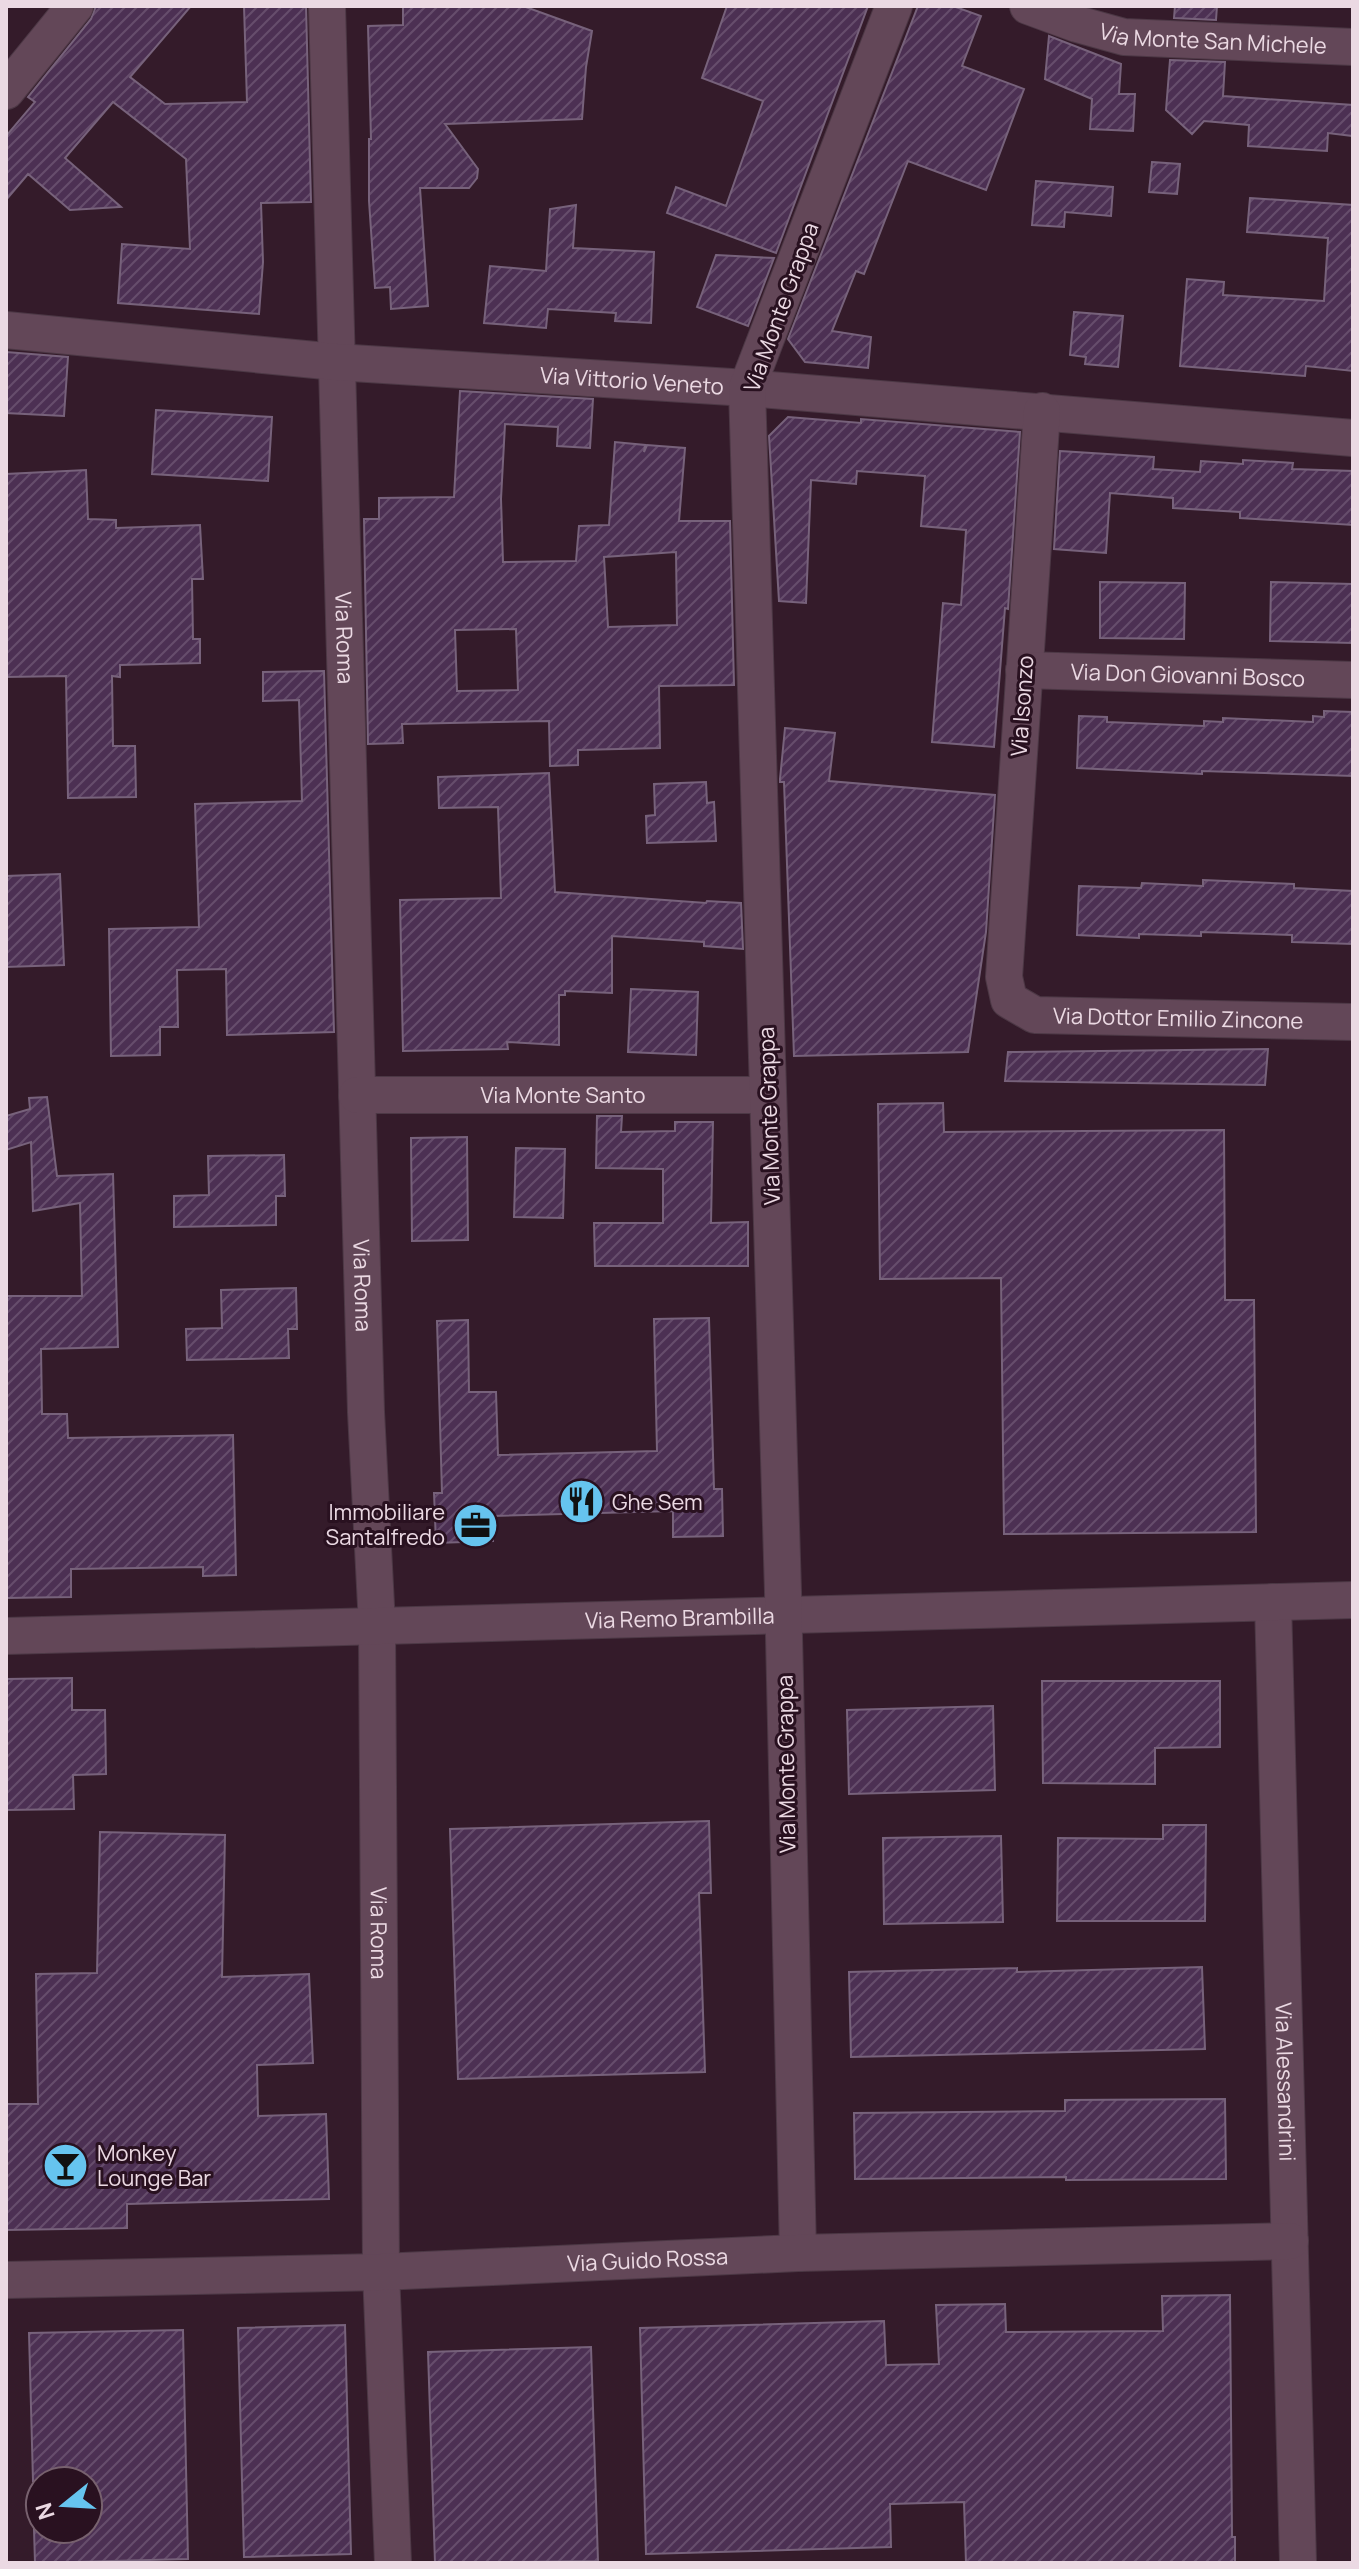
<svg xmlns="http://www.w3.org/2000/svg" width="1359" height="2569" font-family="Manrope,sans-serif">
<style>
.building{fill:url(#building-hatch);stroke:#77627b;stroke-width:2;fill-rule:evenodd}
.lines{fill:none;stroke-linecap:round;stroke-linejoin:round}
.minor-casing{stroke:#4c3845;stroke-width:38}
.minor{stroke:#634758;stroke-width:36}
.labels{text-anchor:middle;dominant-baseline:central;stroke-width:6;stroke-linejoin:round;paint-order:stroke}
.street-label{font-size:22px;fill:#ebd9e3;stroke:#291120}
.poi-label{font-size:22px;fill:#ebd9e3;stroke:#291120;text-anchor:start}
</style>
<defs>
<pattern id="building-hatch" width="6" height="6" patternUnits="userSpaceOnUse" patternTransform="scale(2)"><rect width="6" height="6" fill="#4c3053"/><path d="M-1 1l2-2M0 6l6-6M5 7l2-2" fill="none" stroke="#664d6c"/></pattern>
</defs>
<rect width="100%" height="100%" fill="#341b2a"/>
<path class="building" d="M96 6H191L130 77 165 104 247 102 244 6H306L311 202 261 203 263 262 259 314 118 303 122 244 190 249 186 159 113 102 65 158 121 207 70 210 28 174 6 200V136L35 102 28 97 91 19Z
M403 6H523L592 31 586 67 582 119 445 124 478 169 477 178 469 188H420L428 306 391 309 390 287 375 288 369 201V139H371L368 26 403 25Z
M727 6H868L776 253 667 213 676 187 726 206 763 101 702 78Z
M918 6H953L981 16 962 66 1024 89 986 190 908 161 864 274 856 271 832 331 871 337 868 368 805 362 788 339Z
M1175 6H1217L1216 20 1174 18Z
M1049 36 1121 64 1119 94H1135L1133 131 1090 129 1092 99 1045 79Z
M1170 60 1225 62 1223 96 1353 105V136L1328 133 1327 151 1248 146 1249 125 1204 121 1192 134 1166 110Z
M1152 162 1180 164 1177 194 1149 192Z
M1036 181 1113 187 1111 216 1065 212 1064 227 1032 225Z
M1250 198 1353 205V371L1306 366 1305 376 1180 366 1187 279 1224 282 1223 295 1324 301 1328 238 1247 232Z
M576 205 573 248 654 252 651 323 615 321 616 313 548 309 546 328 484 323 490 266 546 271 550 209Z
M716 255 774 258 748 326 697 307Z
M1074 312 1123 316 1118 367 1085 364 1086 357 1070 355Z
M6 352 68 357 64 416 6 413Z
M460 391 593 399 590 448 557 446 558 427 505 424 501 499 503 562 576 561 579 526 609 525 615 442 645 445 644 452 647 445 685 448 679 521H730L734 685 659 686 660 748 578 750V765L550 766 549 721 402 724 403 743 368 744 364 519H379V498L454 497ZM676 552 677 625 608 627 604 557ZM516 629 518 690 457 691 455 630Z
M156 410 272 417 268 481 152 474Z
M788 417 861 423V419L1020 432 1008 609 1005 608 994 747 932 742 943 603 961 605 966 530 921 526 925 476 857 471 856 484 811 480 806 603 779 601 769 436Z
M1060 451 1154 457 1153 469 1200 472 1201 461 1243 464V460L1293 463 1292 469 1353 471V525L1240 518V512L1173 508V498L1110 493 1106 553 1054 549Z
M86 470 88 519 116 520V528L200 525 203 579H192L193 639H200V663L120 665V677L112 676 113 746H135L136 797 68 798 66 676 6 677V474Z
M1100 582 1185 583 1184 639 1100 638Z
M1271 582 1353 584V643L1270 641Z
M324 671 334 1032 227 1035 226 969 177 970 178 1027H160V1055L111 1056 109 929 199 927 195 804 302 801 299 700 263 701V672Z
M1324 711 1353 712V776L1202 771V774L1077 768 1079 716 1107 717V722L1204 726V721L1223 722V718L1313 722V716L1324 717Z
M785 728 835 733 829 781 995 795 986 932 968 1052 794 1056 784 782H780V779Z
M549 773 555 892 706 903 707 901 741 903 743 949 704 946V942L612 936V993L565 991V995H559V1045L507 1042 508 1049 403 1051 400 900 501 898 498 807 439 808 438 777Z
M706 782 707 803 714 802 716 841 647 843 646 816 655 815 654 784Z
M60 874 64 965 6 967V876Z
M1203 880 1294 884V888L1353 891V944L1292 942V935L1201 932V936L1139 934V938L1077 935 1079 886 1141 888 1142 883 1203 886Z
M631 989 698 992 696 1055 628 1052Z
M1268 1049 1265 1085 1005 1081 1008 1052Z
M47 1097 57 1176 113 1174 118 1347 41 1349 42 1414H67L68 1438 233 1435 236 1575 203 1576V1567L71 1569V1597L6 1598V1296H82L80 1203 33 1211 31 1142 6 1150V1116L30 1109 29 1098Z
M943 1103 944 1132 1224 1130 1225 1300H1254L1256 1532 1004 1534 1001 1278 880 1279 878 1104Z
M597 1116H622L621 1132 675 1131V1122H713L711 1223 748 1222V1266H595L594 1223H663V1169L596 1168Z
M467 1137 468 1240 412 1241 411 1138Z
M516 1148 565 1149 563 1218 514 1217Z
M284 1155 285 1196H276V1225L174 1227V1196L209 1195 208 1156Z
M296 1288 297 1329H288L289 1358 187 1360 186 1329 222 1328 221 1290Z
M709 1318 714 1489H722L723 1536 673 1537V1511L492 1516 493 1541 436 1543 434 1493H442L437 1321 468 1320 469 1392H496L498 1455 657 1451 654 1319Z
M72 1678V1710H105L106 1774 73 1775 74 1809 6 1810V1679Z
M1042 1681H1220V1747L1155 1748V1784L1043 1783Z
M993 1706 995 1790 849 1794 847 1710Z
M709 1821 711 1893H699L705 2072 458 2079 450 1829Z
M1163 1825H1206L1205 1921H1057L1058 1838 1163 1839Z
M100 1832 225 1835 222 1977 309 1974 313 2063 257 2065 258 2116 326 2114 329 2199 127 2204V2228L6 2230V2104H38L36 1974 97 1973Z
M1001 1836 1003 1922 884 1924 883 1838Z
M1202 1967 1205 2049 851 2057 849 1972 1017 1968V1972Z
M1225 2099 1226 2179 1066 2180V2177L855 2179 854 2113 1065 2111V2100Z
M1230 2295 1232 2537H1235V2563H966L964 2502 890 2504 891 2547 646 2554 640 2328 884 2321 886 2365 939 2364 936 2305 1005 2304 1006 2332 1163 2331 1162 2296Z
M345 2325 351 2554 244 2557 238 2328Z
M183 2330 188 2559 35 2563 34 2529H88V2481H33L29 2333Z
M591 2347 598 2561 435 2563 428 2352Z"/>
<g class="lines">
<defs>
<g id="minor">
<path id="s1" d="M327 6 366 1412 377 1625 381 2272 393 2563"/>
<path id="s2" d="M1028 6 1077 24 1124 37 1353 47"/>
<path d="M6 91 75 6"/>
<path id="s3" d="M6 330 336 362 747 388 1353 438"/>
<path id="s4" d="M1042 411 1004 977 1009 1000 1035 1015 1353 1022"/>
<path id="s5" d="M1024 670 1353 680"/>
<path id="s6" d="M357 1095H768"/>
<path id="s7" d="M1273 1602 1298 2563"/>
<path id="s8" d="M6 1636 1353 1600"/>
<path d="M798 2253 783 1592 747 388 894 6"/>
<path id="s9" d="M6 2280 381 2272 798 2253 1290 2241"/>
</g>
</defs>
<use href="#minor" class="minor-casing"/>
<use href="#minor" class="minor"/>
</g>
<defs>
<symbol id="restaurant-disc" viewBox="-11 -11 22 22"><circle r="9.5" fill="#66c4ef" stroke="#291120"/><path d="M-5-6h1v4h1v-4h1v4h1v-4h1v5L-1.5 .5V6h-2V.5L-5-1ZM5-6V6H3V1.5H1.5Q1.5-4 5-6Z" fill="#111"/></symbol>
<symbol id="office-disc" viewBox="-11 -11 22 22"><circle r="9.5" fill="#66c4ef" stroke="#291120"/><path d="M-6-3h4V-5.5h4V-3h4V5H-6ZM-1-4.5V-3h2v-1.5ZM-6 0V1H6V0Z" fill="#111"/></symbol>
<symbol id="bar-disc" viewBox="-11 -11 22 22"><circle r="9.5" fill="#66c4ef" stroke="#291120"/><path d="M-6-5H6L.8 .8V4.5H3.5V6h-7V4.5H-.8V.8Z" fill="#111"/></symbol>
</defs>
<g fill-rule="evenodd">
<use href="#restaurant-disc" x="556" y="1476" width="51" height="51"/>
<use href="#office-disc" x="450" y="1500" width="51" height="51"/>
<use href="#bar-disc" x="40" y="2140" width="51" height="51"/>
</g>
<g class="labels">
<g class="street-label">
<text stroke="none"><textPath href="#s2" startOffset="190">Via Monte San Michele</textPath></text>
<text transform="translate(781 307) rotate(-70)">Via Monte Grappa</text>
<text stroke="none"><textPath href="#s3" startOffset="628">Via Vittorio Veneto</textPath></text>
<text stroke="none"><textPath href="#s1" startOffset="632">Via Roma</textPath></text>
<text stroke="none"><textPath href="#s5" startOffset="164">Via Don Giovanni Bosco</textPath></text>
<text transform="translate(1022 706) rotate(-86)">Via Isonzo</text>
<text stroke="none"><textPath href="#s4" startOffset="764">Via Dottor Emilio Zincone</textPath></text>
<text stroke="none"><textPath href="#s6" startOffset="206">Via Monte Santo</textPath></text>
<text transform="translate(769 1116) rotate(-92)">Via Monte Grappa</text>
<text stroke="none"><textPath href="#s1" startOffset="1280">Via Roma</textPath></text>
<text stroke="none"><textPath href="#s8" startOffset="674">Via Remo Brambilla</textPath></text>
<text transform="translate(786 1764) rotate(-91)">Via Monte Grappa</text>
<text stroke="none"><textPath href="#s1" startOffset="1928">Via Roma</textPath></text>
<text stroke="none"><textPath href="#s7" startOffset="480">Via Alessandrini</textPath></text>
<text stroke="none"><textPath href="#s9" startOffset="642">Via Guido Rossa</textPath></text>
</g>
<g class="poi-label">
<text x="612" y="1502">Ghe Sem</text>
<text x="445" y="1512" text-anchor="end">Immobiliare<tspan x="445" dy="25">Santalfredo</tspan></text>
<text x="97" y="2153">Monkey<tspan x="97" dy="25">Lounge Bar</tspan></text>
</g>
</g>
<rect width="1359" height="2569" fill="none" stroke="#ebd9e3" stroke-width="16"/>
<g transform="translate(64 2505) rotate(252)"><circle r="38" fill="#291120" stroke="#77616e" stroke-width="2"/>
<path d="M0-6L14 30L0 20L-14 30Z" fill="#66c4ef"/>
<text y="-12" font-size="22" font-weight="bold" text-anchor="middle" fill="#ebd9e3">N</text>
</g>
</svg>
